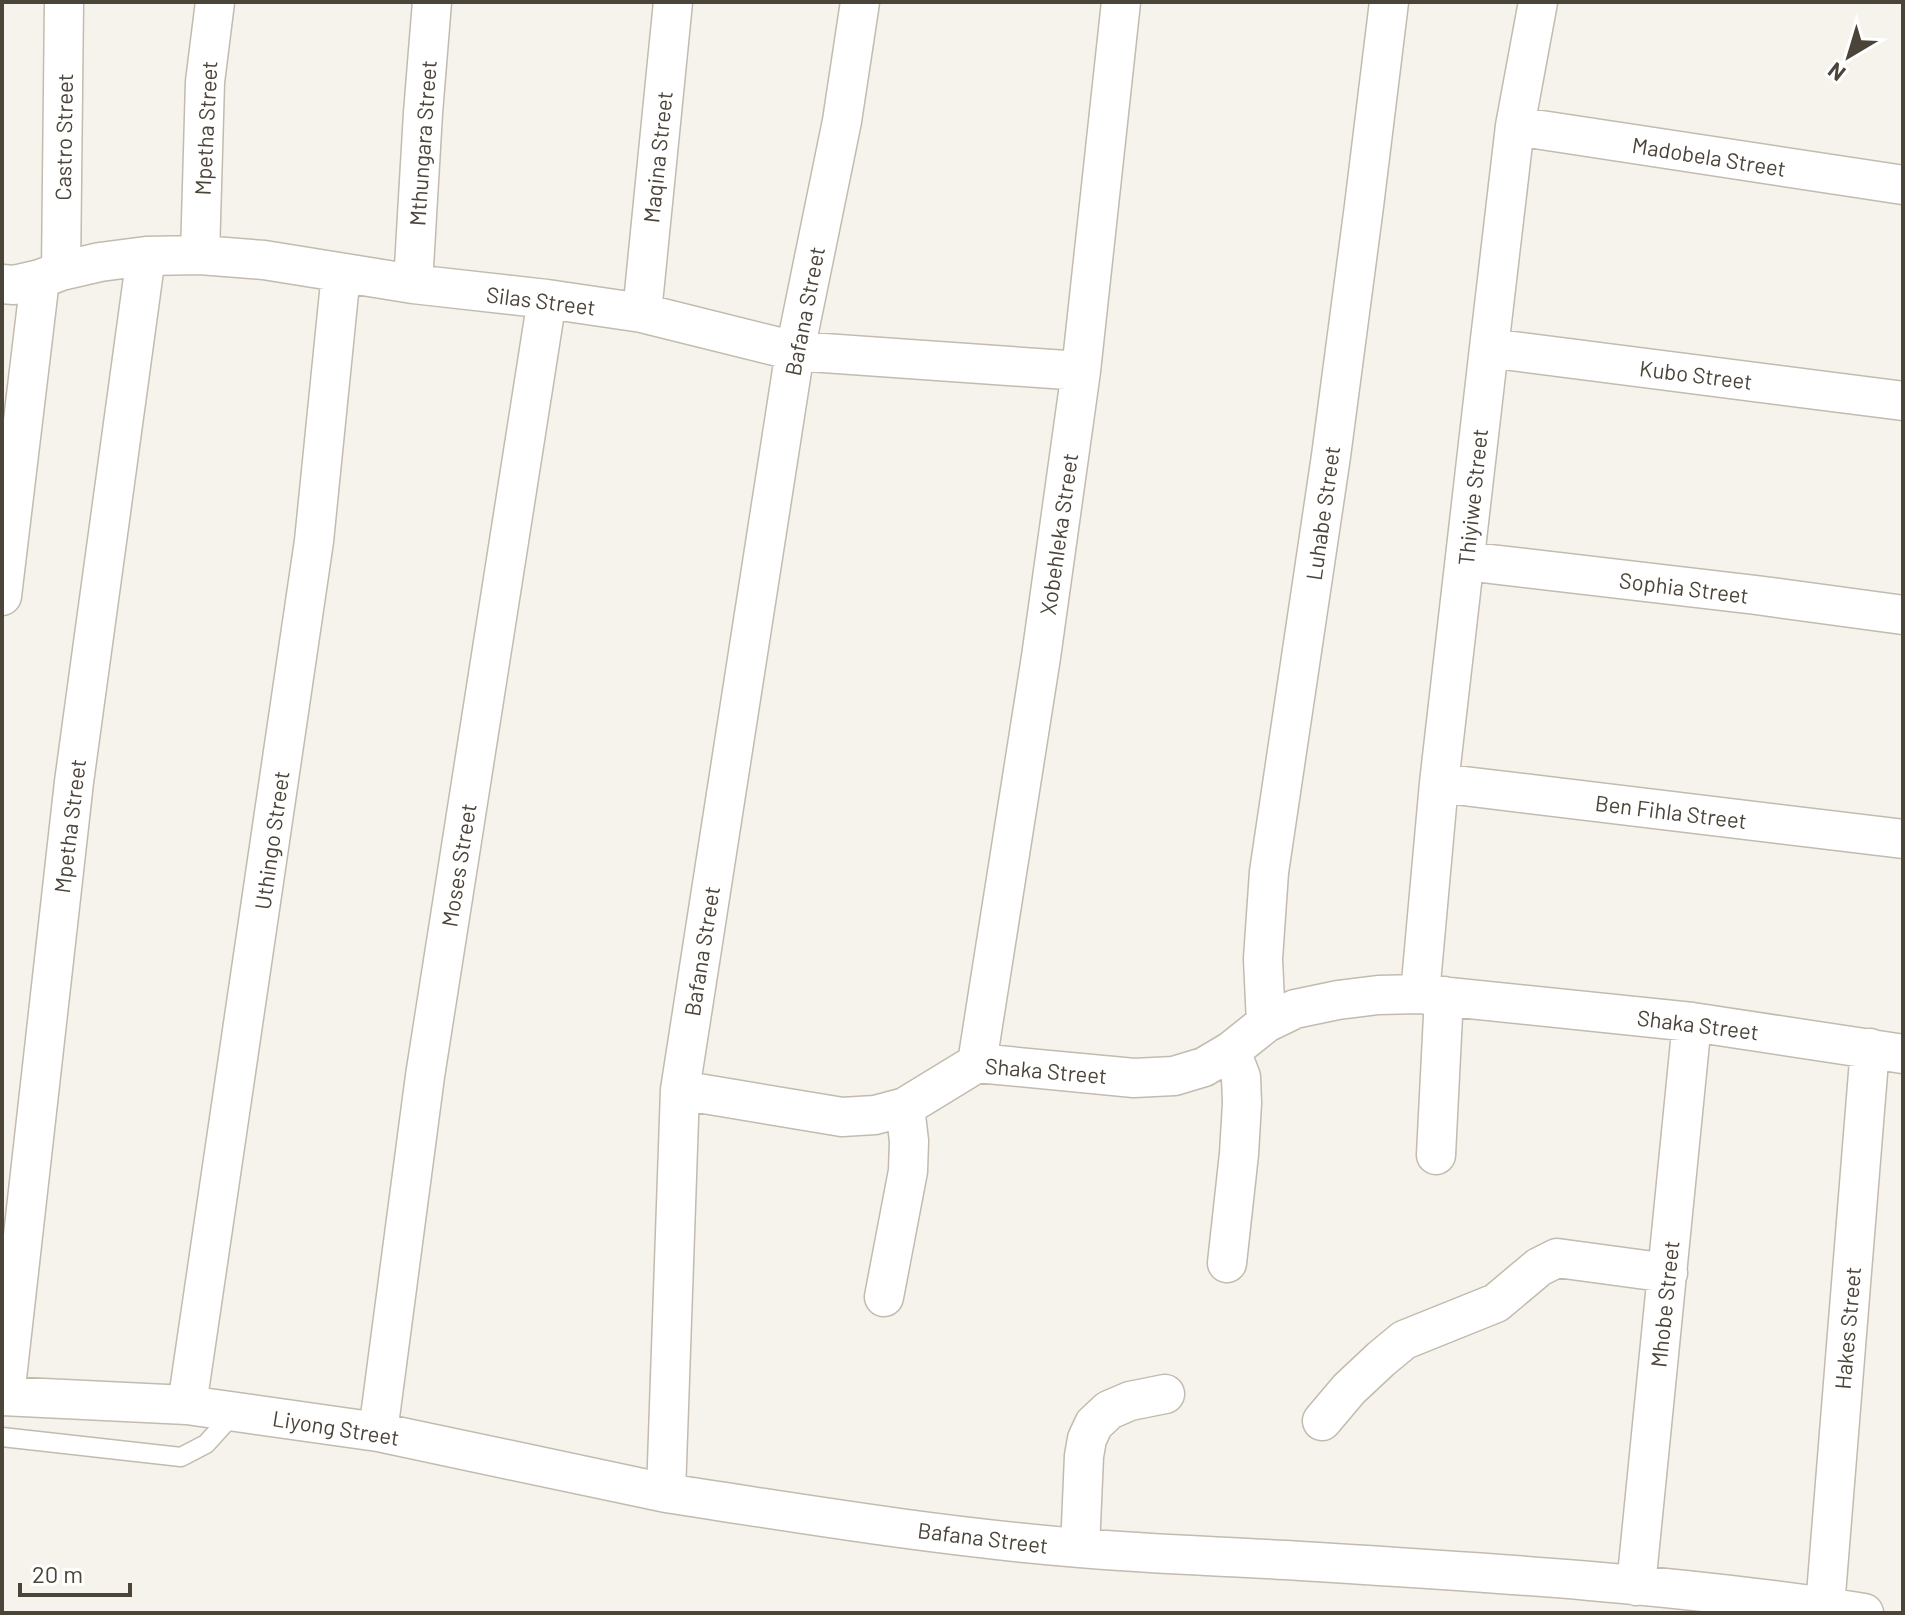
<svg xmlns="http://www.w3.org/2000/svg" width="1905" height="1615" font-family="Barlow,sans-serif">
<style>
.lines{fill:none;stroke-linecap:round;stroke-linejoin:round}
.service-casing{stroke:#c2bbae;stroke-width:21}
.minor-casing{stroke:#c2bbae;stroke-width:41}
.service{stroke:#fff;stroke-width:18}
.minor{stroke:#fff;stroke-width:38}
.labels{text-anchor:middle;dominant-baseline:central;stroke-width:7;stroke-linejoin:round;paint-order:stroke}
.street-label{font-size:22px;fill:#4b4439;stroke:#fff}
</style>
<rect width="100%" height="100%" fill="#f6f3ec"/>
<g class="lines">
<defs>
<path id="service" d="M2 1437 181 1457 206 1444 236 1411"/>
<path id="minor" d="M860 2 842 121 795 351 680 1090 666 1493C803 1514 941 1537 1080 1548 1148 1554 1217 1556 1285 1560 1479 1572 1673 1583 1864 1613
M1515 126 1903 185
M200 255 205 82 215 2
M61 271 64 2
M2 284 14 285 40 279 61 271 100 262 146 256 200 255 264 260 413 284 547 299 642 313 795 351 1081 371
M413 284 423 113 432 2
M642 313 673 2
M1489 348 1903 401
M1465 561 1756 595 1903 615
M2 596 40 279
M1439 783 1903 839
M1420 994 1439 783 1489 348 1515 126 1538 2
M1266 1023 1263 959 1269 872 1331 456 1364 206 1389 2
M977 1063 1041 657 1081 371 1121 2
M680 1090 842 1117 875 1115 905 1107 977 1063 1134 1078 1174 1076 1204 1067 1231 1051 1266 1023 1295 1009 1338 1000 1378 995 1420 994 1692 1022 1903 1054
M1436 1155 1444 996
M1227 1263 1239 1154 1242 1103 1241 1077 1231 1051
M884 1297 908 1171 909 1141 905 1107
M2 1396 187 1405 378 1432 666 1493
M5 1396 74 782 146 256
M187 1405 314 541 341 273
M1322 1421 1349 1389 1381 1359 1404 1340 1496 1303 1539 1267 1557 1258 1668 1273
M378 1432 425 1076 547 299
M1080 1548 1084 1456 1087 1439 1094 1424 1109 1410 1130 1401 1165 1394
M1636 1586 1692 1022
M1825 1607 1870 1048"/>
</defs>
<use href="#service" class="service-casing"/>
<use href="#minor" class="minor-casing"/>
<use href="#service" class="service"/>
<use href="#minor" class="minor"/>
</g>
<g class="labels">
<g class="street-label">
<text transform="translate(205 128) rotate(-87)">Mpetha Street</text>
<text transform="translate(63 137) rotate(-89)">Castro Street</text>
<text transform="translate(422 143) rotate(-86)">Mthungara Street</text>
<text transform="translate(1709 156) rotate(9)">Madobela Street</text>
<text transform="translate(657 157) rotate(-84)">Maqina Street</text>
<text transform="translate(541 300) rotate(7)">Silas Street</text>
<text transform="translate(804 311) rotate(-79)">Bafana Street</text>
<text transform="translate(1696 374) rotate(7)">Kubo Street</text>
<text transform="translate(1472 497) rotate(-84)">Thiyiwe Street</text>
<text transform="translate(1322 513) rotate(-82)">Luhabe Street</text>
<text transform="translate(1058 534) rotate(-82)">Xobehleka Street</text>
<text transform="translate(1684 587) rotate(7)">Sophia Street</text>
<text transform="translate(1671 811) rotate(7)">Ben Fihla Street</text>
<text transform="translate(69 826) rotate(-83)">Mpetha Street</text>
<text transform="translate(271 840) rotate(-82)">Uthingo Street</text>
<text transform="translate(458 865) rotate(-81)">Moses Street</text>
<text transform="translate(701 951) rotate(-81)">Bafana Street</text>
<text transform="translate(1698 1024) rotate(7)">Shaka Street</text>
<text transform="translate(1046 1070) rotate(5)">Shaka Street</text>
<text transform="translate(1664 1304) rotate(-84)">Mhobe Street</text>
<text transform="translate(1847 1328) rotate(-85)">Hakes Street</text>
<text transform="translate(336 1427) rotate(9)">Liyong Street</text>
<text transform="translate(983 1537) rotate(7)">Bafana Street</text>
</g>
</g>
<rect width="1905" height="1615" fill="none" stroke="#4b4439" stroke-width="8"/>
<g transform="translate(1849 56) rotate(218)" stroke="#ffffff" stroke-width="6" paint-order="stroke">
<path d="M0-6L14 30L0 20L-14 30Z" fill="#4b4439"/>
<text y="-12" font-size="22" font-weight="bold" text-anchor="middle" fill="#4b4439">N</text>
</g>
<path d="M20 1583v12h110v-12" fill="none" stroke="#4b4439" stroke-width="4"/>
<text x="32" y="1583" font-size="24" fill="#4b4439" stroke="#ffffff" stroke-width="6" paint-order="stroke">20 m</text>
</svg>
